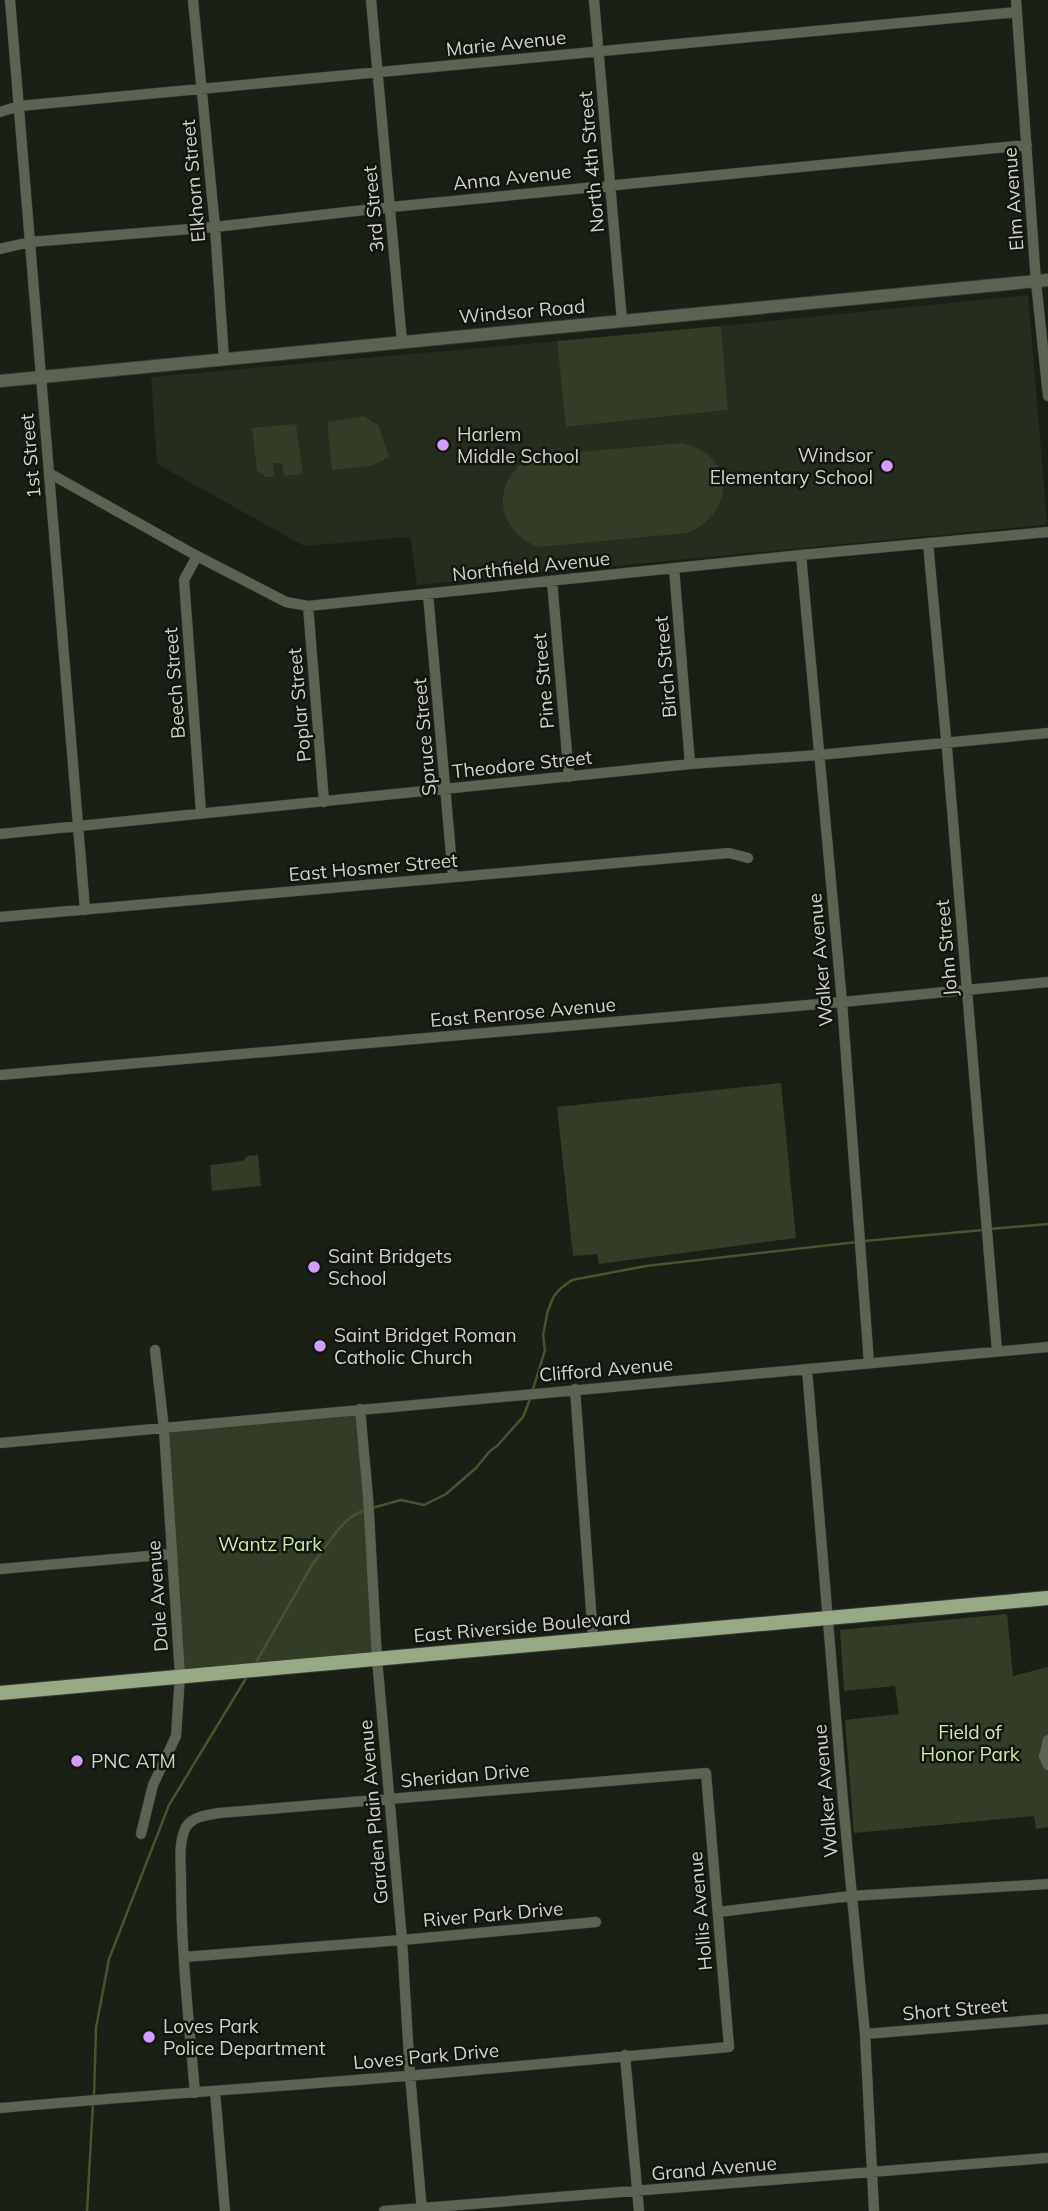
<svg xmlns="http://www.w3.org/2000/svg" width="1048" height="2211" font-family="Mulish,sans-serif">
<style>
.built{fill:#262c1e}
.green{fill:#323c27}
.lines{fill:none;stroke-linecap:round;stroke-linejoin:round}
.stream{stroke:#44552f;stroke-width:2.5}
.minor-casing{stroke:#383d34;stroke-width:11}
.tertiary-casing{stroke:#383d34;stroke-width:14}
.primary-casing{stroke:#383d34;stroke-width:16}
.minor{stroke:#5b6352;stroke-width:10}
.tertiary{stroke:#5b6352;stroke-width:12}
.primary{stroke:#98a985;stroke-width:14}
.poi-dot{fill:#d29dfd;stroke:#12160e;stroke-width:2.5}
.labels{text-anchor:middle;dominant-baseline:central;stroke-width:5;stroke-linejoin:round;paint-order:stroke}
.street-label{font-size:19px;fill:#d0d3cd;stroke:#12160e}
.poi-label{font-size:19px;fill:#d0d3cd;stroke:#12160e;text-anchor:start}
.park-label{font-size:19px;fill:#cceba9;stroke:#12160e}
</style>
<rect width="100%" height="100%" fill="#1b2017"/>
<path class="built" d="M1028 295 1047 521 1045 525 417 585 410 537 304 546 157 464 151 377 557 341 567 427 728 410 721 326Z"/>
<path class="green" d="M721 326 728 410 566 427 557 341Z
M364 416 379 426 389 457 371 466 332 470 327 422Z
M296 424 303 474 284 476 282 463H273L274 477H266L257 471 252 428Z
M683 443C736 456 736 511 688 533L538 547C493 529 491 478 533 456Z
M781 1083 796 1238 599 1264 597 1254 573 1256 557 1107Z
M258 1155 261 1186 212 1191 210 1165 243 1161 247 1156Z
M360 1409 377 1659 180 1675 164 1429Z
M1007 1614 1013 1676 1048 1667V1827L1036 1829 1034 1816 854 1833 845 1720 899 1714 895 1686 844 1691 840 1630Z"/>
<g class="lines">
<path class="stream" d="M989 1229 1048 1224
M864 1241 983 1230
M533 1389 545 1350 543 1335 548 1310 554 1296 561 1288 572 1280 646 1266 857 1242
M372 1508 401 1500 424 1505 446 1494 476 1468 490 1451 497 1446 523 1417 530 1399
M255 1664 312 1565C329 1545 339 1519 365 1510
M94 2096 96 2028 109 1959 169 1805 248 1675
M87 2211 93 2103"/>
<defs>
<path id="minor" d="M10 0 85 910
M193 0 215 227 224 359
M371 0 402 342
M594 0 622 321
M1016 0 1036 282 1048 396
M0 112 19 106 1017 12
M0 249 30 242 215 227 391 207 1027 145
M49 473 197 556 286 602 308 606 801 555 1048 532
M928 543 947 749 997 1351
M801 555 842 1002 869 1363
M197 556 184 580 201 812
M674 568 690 764
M552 581 569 777
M428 594 453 877
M308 606 324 802
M0 834 690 764 819 755 1048 733
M0 917 729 853 748 858
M0 1075 842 1002 1048 982
M807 1369 843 1801 865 2034 874 2211
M575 1389 593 1638
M360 1409 368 1497 377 1659 402 1940 410 2075 422 2211
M0 1443 1048 1347
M0 1569 172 1554
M1048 1740 1044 1756 1048 1765
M141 1834 153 1785 176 1736 180 1675 164 1429 155 1350
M718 1912 851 1896 1048 1884
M184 1957 402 1940 596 1922
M865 2034 1048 2019
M625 2055 639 2211
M215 2091 225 2211
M0 2108C135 2096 271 2087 407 2076 514 2066 621 2056 729 2047L706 1773 219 1813C208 1815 193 1816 186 1827 178 1842 181 1864 181 1880 181 1951 189 2022 195 2093
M384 2211 1046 2158"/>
<path id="tertiary" d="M0 381 1048 280"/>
<path id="primary" d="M0 1693 1048 1598"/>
</defs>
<use href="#minor" class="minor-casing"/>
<use href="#tertiary" class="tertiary-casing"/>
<use href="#primary" class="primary-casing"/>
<use href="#minor" class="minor"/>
<use href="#tertiary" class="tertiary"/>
<use href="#primary" class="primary"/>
</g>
<g class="poi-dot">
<circle cx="443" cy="445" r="7"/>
<circle cx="887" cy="466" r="7"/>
<circle cx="314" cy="1267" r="7"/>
<circle cx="320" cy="1346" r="7"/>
<circle cx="77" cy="1761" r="7"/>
<circle cx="149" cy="2037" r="7"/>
</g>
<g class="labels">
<g class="street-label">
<text transform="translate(506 43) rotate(-6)">Marie Avenue</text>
<text transform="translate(591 162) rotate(-95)">North 4th Street</text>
<text transform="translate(512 177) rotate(-6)">Anna Avenue</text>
<text transform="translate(193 181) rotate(-95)">Elkhorn Street</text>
<text transform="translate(1013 199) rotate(-94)">Elm Avenue</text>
<text transform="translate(373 209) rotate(-95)">3rd Street</text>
<text transform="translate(522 311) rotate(-5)">Windsor Road</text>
<text transform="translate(30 456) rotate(-95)">1st Street</text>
<text transform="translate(531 566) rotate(-6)">Northfield Avenue</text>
<text transform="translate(665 667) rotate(-95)">Birch Street</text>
<text transform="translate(543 681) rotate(-95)">Pine Street</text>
<text transform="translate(174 683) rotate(-94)">Beech Street</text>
<text transform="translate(299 705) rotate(-95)">Poplar Street</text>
<text transform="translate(424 737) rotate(-95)">Spruce Street</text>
<text transform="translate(522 764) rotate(-6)">Theodore Street</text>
<text transform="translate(373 867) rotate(-5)">East Hosmer Street</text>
<text transform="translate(946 948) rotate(-95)">John Street</text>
<text transform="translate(820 960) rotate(-95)">Walker Avenue</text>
<text transform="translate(523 1012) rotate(-5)">East Renrose Avenue</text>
<text transform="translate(606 1369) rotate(-5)">Clifford Avenue</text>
<text transform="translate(157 1596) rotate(-94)">Dale Avenue</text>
<text transform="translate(522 1626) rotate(-5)">East Riverside Boulevard</text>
<text transform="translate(465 1775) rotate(-5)">Sheridan Drive</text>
<text transform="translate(825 1791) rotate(-95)">Walker Avenue</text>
<text transform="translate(373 1812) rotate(-95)">Garden Plain Avenue</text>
<text transform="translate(700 1911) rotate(-95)">Hollis Avenue</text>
<text transform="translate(493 1914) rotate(-5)">River Park Drive</text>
<text transform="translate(955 2009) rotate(-5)">Short Street</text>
<text transform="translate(426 2056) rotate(-5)">Loves Park Drive</text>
<text transform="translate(714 2168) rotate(-5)">Grand Avenue</text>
</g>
<g class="poi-label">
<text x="457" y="434">Harlem<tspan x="457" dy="22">Middle School</tspan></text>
<text x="873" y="455" text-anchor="end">Windsor<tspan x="873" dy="22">Elementary School</tspan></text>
<text x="328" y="1256">Saint Bridgets<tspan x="328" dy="22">School</tspan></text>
<text x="334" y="1335">Saint Bridget Roman<tspan x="334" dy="22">Catholic Church</tspan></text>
<text x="91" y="1761">PNC ATM</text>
<text x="163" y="2026">Loves Park<tspan x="163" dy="22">Police Department</tspan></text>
</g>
<g class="park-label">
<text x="270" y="1544">Wantz Park</text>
<text x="970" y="1732">Field of<tspan x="970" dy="22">Honor Park</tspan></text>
</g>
</g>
</svg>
